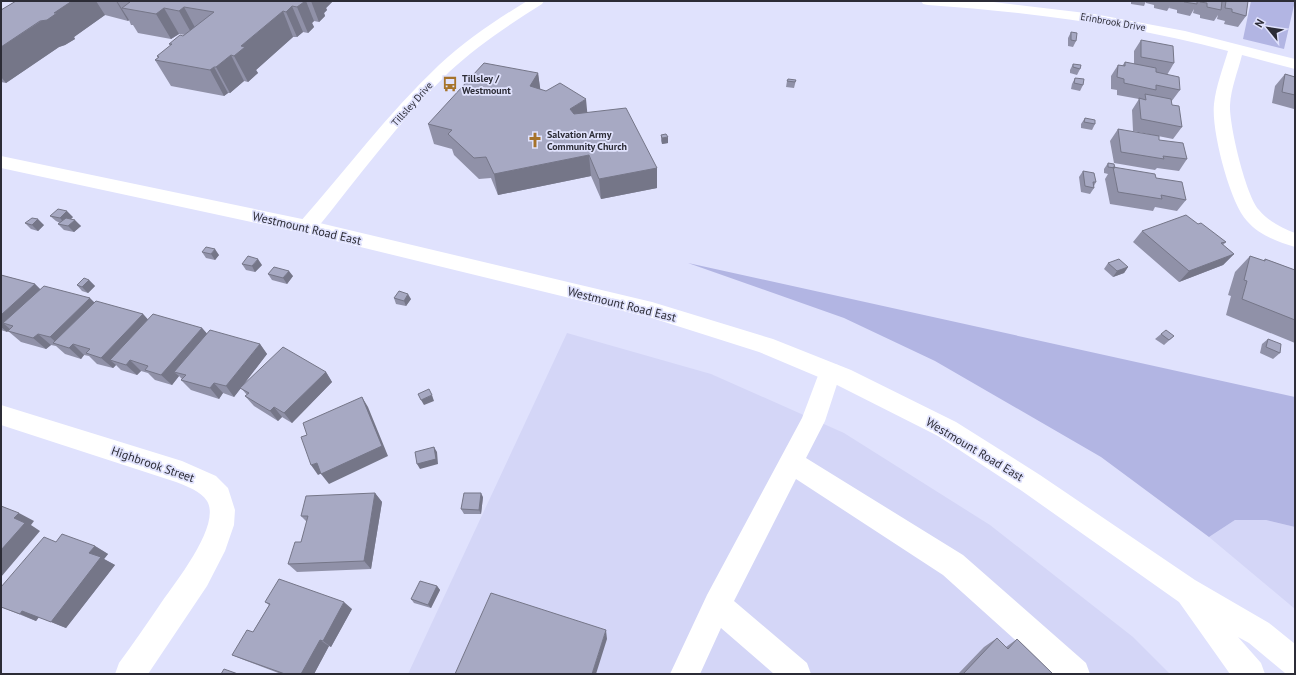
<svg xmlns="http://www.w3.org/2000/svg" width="1296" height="675" font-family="'PT Sans',sans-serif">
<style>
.built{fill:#d4d6f7}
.green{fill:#b2b5e3}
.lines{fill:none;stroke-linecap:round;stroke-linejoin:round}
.minor{fill:#fff;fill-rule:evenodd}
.major{fill:#fff;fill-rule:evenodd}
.wall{fill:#9091a8}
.shaded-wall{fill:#757688}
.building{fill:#a7a9c3;stroke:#757688}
.labels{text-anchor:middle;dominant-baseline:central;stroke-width:3.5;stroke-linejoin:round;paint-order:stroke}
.far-street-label{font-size:10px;fill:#2c2c36;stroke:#e0e2fd}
.far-poi-label{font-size:10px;font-weight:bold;fill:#2c2c36;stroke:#e0e2fd;text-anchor:start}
.street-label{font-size:12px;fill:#2c2c36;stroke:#e0e2fd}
</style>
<rect width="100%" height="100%" fill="#e0e2fd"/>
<path class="built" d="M567 333 711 374 844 433 990 525 1133 637 1170 674H408Z
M1235 520H1266L1295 527V609L1209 537Z"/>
<path class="green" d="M1251 1H1295L1284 49 1243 39Z
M688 263 1295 397V527L1266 520H1235L1209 537 1101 457 935 361 844 318Z"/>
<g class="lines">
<path class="minor" d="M527 1H544L542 4C510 24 477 46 449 72 399 121 358 178 314 232L307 234 300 232 297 227 300 222C346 170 388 113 439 65 466 40 496 20 527 1Z
M921 1H985L1094 14 1185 31 1295 59V69L1242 55C1238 71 1231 88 1230 105 1229 125 1246 196 1259 210 1268 221 1282 228 1295 233V247C1278 242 1259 235 1247 221 1230 203 1211 130 1214 104 1216 86 1223 68 1228 51 1129 25 1029 12 928 5L923 4Z
M830 363 838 365 841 372 825 421 806 458 963 555 1086 663 1090 674H1053L943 575 796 479 734 601 807 663 811 674H774L721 628 700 674H670L707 595 802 418 822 365Z
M1 405 182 461 216 476 228 488 235 510 234 525 225 551 207 586 148 674H115L119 663C133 644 146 625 159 606 173 585 222 526 207 501 201 491 186 486 176 482L1 425Z"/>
<path class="major" d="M1 156 307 220 652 302 773 339 851 370 956 422 1040 475 1195 580 1269 623 1295 644V674L1285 673 1249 643 1238 637 1261 663 1265 674H1230L1179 602 1022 491 938 436 835 384 759 352 652 318 307 234 1 168Z"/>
</g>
<path class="wall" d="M16 1H333L326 8 327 10 324 13 325 16 319 22 314 21 312 23 314 27 308 33 303 32 297 37H293L256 70 258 73 248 82 244 81 230 93H228L224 96 171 86 155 60 158 58 157 56 171 46 169 44 185 35 179 34 171 39 138 33 133 25H131L129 20 128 21 105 15 74 37 75 39 65 45 59 47 6 83 1 82V10Z
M1131 1H1248L1246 16 1238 27 1224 24 1225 21 1217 19 1218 15 1214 21 1200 18V15L1193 13 1194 9 1190 16 1177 13V10L1169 8 1170 6 1167 11 1154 8V5L1146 3V1L1144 6 1131 4Z
M1071 32 1076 41 1073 47 1068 46V38Z
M1141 40 1174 63 1167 75 1180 90 1171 102 1172 105 1182 127 1173 139 1133 131 1132 110 1139 99 1117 95V90L1111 89V76L1118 65 1122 66 1125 62 1134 64V51Z
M1073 64 1080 69 1077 75 1070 73V70Z
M538 73 540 89 587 113 657 168V188L601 199 591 176 498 195 491 178 479 179 454 155 452 149 434 144 428 124Z
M1285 74 1295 77V109H1294L1272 103 1275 86Z
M1075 78 1083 85 1080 91 1071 89 1072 84Z
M796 80 794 88 786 87 787 81Z
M1085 118 1095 124 1092 130 1081 128V124Z
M1118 129 1187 159 1179 171 1157 168 1155 170 1114 163 1110 141Z
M661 135 668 143 662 144 661 141Z
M1108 163 1115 168 1156 178 1186 200 1177 211 1155 207 1153 211 1110 204 1105 179 1108 174 1104 173V169Z
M1083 171 1096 182 1094 186V188L1090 194 1081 192 1079 177Z
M50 216 73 217 71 219 81 226 74 232 64 230 58 224 60 223 56 221Z
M25 223 44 225 38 231 31 229Z
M1198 224 1226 242 1223 245 1234 254 1223 265 1179 282 1133 242 1142 231Z
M202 252 219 255 215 260 206 258Z
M1250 256 1263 261 1265 259 1295 270V343L1226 315 1231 296 1228 295 1235 272Z
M1108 263 1128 267 1124 273 1113 277 1104 269Z
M242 264 262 265 255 272 246 270Z
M268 274 293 276 287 284 272 280Z
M1 275 35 284 40 289 143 314 148 320 202 328 207 334 260 344 267 354 244 384 326 372 332 382 292 423 282 417 278 421 254 406 245 396 247 395 241 388 234 397 223 393 219 399 191 390 181 380 182 379 179 376 172 385 155 380 148 373 141 371 137 375 121 370 116 365 113 368 97 364 89 356 84 355 81 359 65 354 56 346 51 345 46 349 21 342 8 331 7 332 1 330Z
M89 280 95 286 88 293 82 291 77 285Z
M394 298 411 299 406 306 396 304Z
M1161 334 1174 336 1164 345 1155 339Z
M1268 339 1280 353 1273 359 1260 353 1262 344Z
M375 493 382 502 371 569 297 572 288 564 301 542 307 522 301 516Z
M483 497 481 514H464L461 509Z
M56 542 95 546 108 554 104 559 115 565 66 628 39 617 36 621 1 607Z
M437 586 440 590 431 608 414 603 411 599Z
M265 602 352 609 331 647 329 646 314 674H281L244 660 232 655 253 632 269 605Z
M997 638 1006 647 1017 639 1053 674H958L984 647Z"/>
<path class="shaded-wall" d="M72 1H96L105 15 74 37 75 39 65 45 59 47 6 83 1 77V47Z
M116 1H117L129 20 128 21Z
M299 1H306L314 21 312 23 314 27 308 33 297 7Z
M311 1H333L326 8 327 10 324 13 325 16 319 22Z
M292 6 303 32 297 37 286 12Z
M184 7 198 33 193 36 179 11Z
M164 8 179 34 171 39 156 14Z
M283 11 293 37 256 70 258 73 248 82 234 56 241 46Z
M231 55 244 81 230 93 216 67Z
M214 67 228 93 224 96 210 70Z
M538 73 541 94 530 86Z
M586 99 588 120 573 130 570 109Z
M668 137V143L662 144V138Z
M589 155 591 176 498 195 494 174Z
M657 168V188L601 199 599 179Z
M67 211 73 217 65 224 60 218Z
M38 219 44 225 38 231 32 225Z
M75 220 81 226 74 232 68 226Z
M215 249 219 255 215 260 211 254Z
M1234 254 1223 265 1179 282 1189 271Z
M258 259 262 265 255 272 252 266Z
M1128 267 1124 273 1113 277 1117 271Z
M289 271 293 276 287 284 283 278Z
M89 280 95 286 88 293 82 287Z
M35 284 46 295 3 323 10 329 7 332 1 327V315Z
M408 294 411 299 406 306 404 301Z
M90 298 101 309 59 345 50 337Z
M143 314 153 325 110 360 116 365 113 368 101 358Z
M202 328 211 338 174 372 179 376 172 385 161 375Z
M38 334 51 345 46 349 33 338Z
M73 344 84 355 81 359 69 348Z
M260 344 267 354 234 397 226 386Z
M130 360 141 371 137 375 126 365Z
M326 372 332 382 292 423 284 413Z
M214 383 223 393 219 399 210 388Z
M432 395 434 401 424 405 421 400Z
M362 397 368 407 388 456 329 484 321 474Z
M274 407 282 417 278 421 270 411Z
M434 447 437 452 438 464 420 469 417 464Z
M317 463 324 472 318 475 311 465Z
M375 493 382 502 371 569 364 561Z
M481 493 483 497 481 514 479 510Z
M19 513 34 521 31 525 40 531 1 577V550L14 518Z
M95 546 108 554 104 559 115 565 66 628 51 622 89 553Z
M437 586 440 590 431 608 428 605Z
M344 602 352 609 331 647 323 641Z
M22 611 39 617 36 621 20 614Z
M606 630 607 639 596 674H592Z
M320 640 329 646 314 674H301Z"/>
<path class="building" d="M16 1H72L54 13H57L47 20 40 21 1 47V10Z
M125 1H300L304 2 297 7 292 6 286 12 283 11 241 46 245 47 234 56 231 55 216 67H214L210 70 155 60 159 57 157 56 172 44H169L180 35 183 36 214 12 184 7 179 11 164 8 156 14 122 8 130 2Z
M1184 1H1197V4L1184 2Z
M1200 1H1222L1221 10 1207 7V3L1200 2Z
M1226 1H1248L1246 16 1232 12V9L1225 8Z
M1071 32 1077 33 1076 41 1071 40Z
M1141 40 1173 46 1174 63 1141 57Z
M1125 62 1156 68V72L1179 77 1180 90 1156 85V90L1124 83V79L1117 77 1118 65 1125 66Z
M484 63 538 73 530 86 546 91 560 83 586 99 570 109 574 114 626 108 657 168 599 179 589 155 494 174 486 157 474 158 448 134 452 130 428 124Z
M1073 64 1081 65 1080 69 1073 67Z
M1285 74 1295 77V95L1282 92Z
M1075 78 1084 79 1083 85 1074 83Z
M788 79 796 80 795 82 787 81Z
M1145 94 1171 99 1172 105 1179 106 1182 127 1141 119 1139 98 1146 100Z
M1085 118 1095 120V124L1084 122Z
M1118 129 1159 136V140L1183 143 1187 159 1163 156 1164 159 1121 152Z
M666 134 668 137 662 138 661 135Z
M1108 163 1114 164 1115 168 1108 167Z
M1113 167 1155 174 1156 178 1182 182 1186 200 1161 195 1162 199 1118 192Z
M1083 171 1094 173 1096 182H1093L1094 188 1085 186Z
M58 209 67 211 60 218 50 216Z
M1186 215 1198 224 1201 223 1226 242 1221 243 1234 254 1189 271 1142 231Z
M32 218 38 219 32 225 25 223Z
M66 218 75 220 68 226 58 224Z
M206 247 215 249 211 254 202 252Z
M248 256 258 259 252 266 242 264Z
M1250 256 1265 261V259L1295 270V320L1242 299 1247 281 1244 280Z
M1119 259 1128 267 1117 271 1108 263Z
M274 267 289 271 283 278 268 274Z
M1 275 35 284 1 315Z
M84 278 89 280 82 287 77 285Z
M44 286 90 298 50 337 38 334 33 338 8 331 13 326 3 323Z
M399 291 408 294 404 301 394 298Z
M96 301 143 314 101 358 86 353 90 349 73 344 69 348 53 343Z
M153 314 202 328 161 375 145 370 148 366 130 360 126 365 110 360Z
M210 330 260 344 226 386 214 383 210 388 181 380 186 375 174 372Z
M1166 330 1174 336 1169 340 1161 334Z
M1268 339 1281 344 1280 353 1266 347Z
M283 347 326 372 284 413 274 407 270 411 245 396 249 393 240 388Z
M429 389 432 395 421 400 418 394Z
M362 397 382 446 321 474 317 463 311 465 301 437 307 435 303 423Z
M434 447 436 459 417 464 415 452Z
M375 493 364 561 288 564 295 542H301L308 516H301L306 496Z
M464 493H481L479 510 461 509Z
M1 506 19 513 14 518 25 523 1 550Z
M62 534 95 546 89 553 101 557 51 622 22 611 20 614 1 607V587L44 537 56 542Z
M279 579 344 602 323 641 320 640 301 674H285L232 655 247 630 253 632 270 604 265 602Z
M420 581 437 586 428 605 411 599Z
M491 593 606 630 592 674H455Z
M997 638 1008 649 1017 639 1053 674H963Z
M224 669 238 674H221Z"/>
<defs>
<symbol id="bus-bare" viewBox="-9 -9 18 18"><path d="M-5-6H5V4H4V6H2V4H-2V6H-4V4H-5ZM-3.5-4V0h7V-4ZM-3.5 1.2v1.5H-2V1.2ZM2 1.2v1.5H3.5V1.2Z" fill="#a6732b" stroke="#e0e2fd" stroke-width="2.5" paint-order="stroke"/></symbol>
<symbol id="church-bare" viewBox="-9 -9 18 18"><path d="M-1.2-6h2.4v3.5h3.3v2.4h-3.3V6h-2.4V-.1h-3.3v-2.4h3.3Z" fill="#a6732b" stroke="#e0e2fd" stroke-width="2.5" paint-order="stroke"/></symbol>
</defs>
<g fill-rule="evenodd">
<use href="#bus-bare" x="439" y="73" width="22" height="22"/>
<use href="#church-bare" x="524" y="129" width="22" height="22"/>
</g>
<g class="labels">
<g class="far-street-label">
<text transform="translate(1113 22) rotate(10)">Erinbrook Drive</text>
<text transform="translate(412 104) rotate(-48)">Tillsley Drive</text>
</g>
<g class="far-poi-label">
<text x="462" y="78">Tillsley /<tspan x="462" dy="12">Westmount</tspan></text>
<text x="547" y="134">Salvation Army<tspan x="547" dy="12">Community Church</tspan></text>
</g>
<g class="street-label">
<text transform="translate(307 228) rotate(13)">Westmount Road East</text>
<text transform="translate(622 304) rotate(14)">Westmount Road East</text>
<text transform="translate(975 449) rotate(31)">Westmount Road East</text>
<text transform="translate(153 464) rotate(19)">Highbrook Street</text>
</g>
</g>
<rect width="1296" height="675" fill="none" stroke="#2c2c36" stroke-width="4"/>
<g transform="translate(1268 28) rotate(300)" stroke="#e0e2fd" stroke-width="3" paint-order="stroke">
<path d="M0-3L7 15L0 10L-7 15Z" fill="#2c2c36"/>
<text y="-6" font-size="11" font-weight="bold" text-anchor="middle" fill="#2c2c36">N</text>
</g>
</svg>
